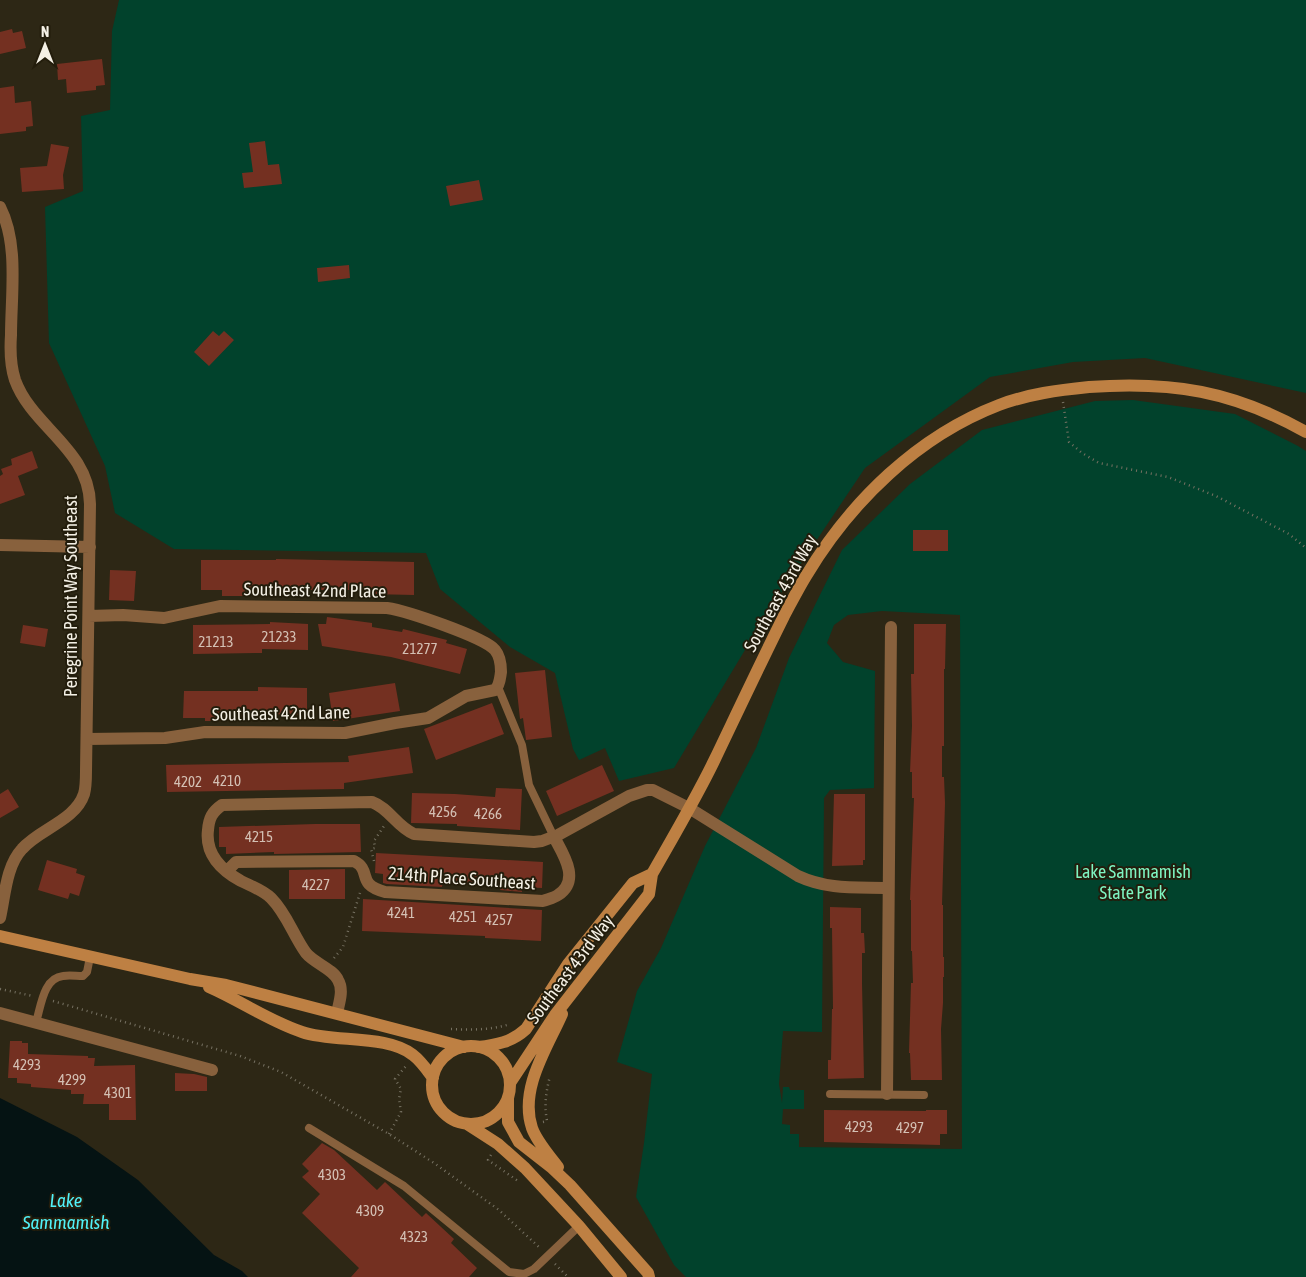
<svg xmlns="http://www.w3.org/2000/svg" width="1306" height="1277" font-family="'Asap Condensed',sans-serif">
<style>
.green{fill:#01422c;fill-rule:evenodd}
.water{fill:#051313}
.building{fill:#743021}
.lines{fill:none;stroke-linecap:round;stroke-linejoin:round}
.path{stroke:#777263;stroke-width:2.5;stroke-dasharray:1 4;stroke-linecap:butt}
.lane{stroke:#88613d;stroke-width:8}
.street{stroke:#88613d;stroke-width:12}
.secondary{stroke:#be8043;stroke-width:12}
.labels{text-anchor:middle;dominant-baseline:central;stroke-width:4;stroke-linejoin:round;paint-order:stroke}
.number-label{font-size:15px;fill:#d4c0b4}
.street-label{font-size:18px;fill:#f4f0e5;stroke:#231d0c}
.park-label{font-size:18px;fill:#7ef4c1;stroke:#231d0c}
.water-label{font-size:19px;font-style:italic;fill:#51f1f7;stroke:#231d0c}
</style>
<rect width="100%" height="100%" fill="#2d2715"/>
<path class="green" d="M119 0H1306V393L1145 358 1073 362 990 377 865 468 763 620 674 768 619 781 605 748 579 760 573 749 555 673 510 647 440 589 426 553 174 549 115 513 105 466 49 343 45 207 83 191 81 116 110 110 112 31Z
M1133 400 1235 414 1298 446 1306 451V1277H686L674 1265 636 1197 644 1143 652 1074 617 1062 637 991 661 948 705 846 756 748 789 658 842 550 910 484 982 430 1095 401ZM882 611 960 615 962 1149 799 1147V1134H790V1125L782 1124 783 1109H804V1090H790L789 1087H783L782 1103 779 1084 783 1031 822 1032 824 798 830 790 874 788 875 671 843 662 827 643 834 625 848 615Z"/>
<path class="water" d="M0 1098 77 1137 138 1180 214 1255 242 1271 248 1277H0Z"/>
<path class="building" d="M12 29 13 33 22 31 26 48 0 54V32Z
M102 59 105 85 96 86V90L67 93 66 79 58 80 57 64Z
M14 86 15 103 31 101 33 126 26 127V131L0 134V88Z
M265 141 268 165 279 164 282 184 244 188 242 173 253 172 249 143Z
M51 144 69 147 63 175 64 189 22 192 20 168 47 166Z
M479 180 483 200 450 206 446 186Z
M349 265 350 278 318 282 317 268Z
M213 331 219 336 224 331 234 340 209 366 194 352Z
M32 451 38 468 18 476 25 495 0 504V476L3 474 1 469 12 465 11 459Z
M913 530H948V551H913Z
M276 559 414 562V595L370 594V590H245V596H222V590H201V560H276Z
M110 570 136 571 134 601 109 600Z
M327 617 372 623V627L402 632 403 629 447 640 446 643 467 649 460 674 391 657 322 646 318 624H326Z
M270 622 308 624V650L262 649V653L193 654V625L270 624Z
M914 624H946L945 669H944V746H942V777H944L945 803 942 905H943V957H944V977H943V1003L941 1029 942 1080H911L910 1053H909L911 983H913L912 951H911V900H910L914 798H912V772H910L912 726 911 674H914Z
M23 625 48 629 45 647 20 643Z
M545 670 552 737 526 740 523 718 520 719 515 673Z
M395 683 400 711 333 721 329 693Z
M258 687 307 688V715L251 714V719H227V721H205V718H183L184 691H258Z
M492 703 504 734 436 760 424 729Z
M409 747 413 773 344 783V789L167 792 166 765 349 762 348 756Z
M602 765 614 791 557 816 546 791Z
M496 788 522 789 520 830 457 826V824L411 823 412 793 455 794 495 797Z
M8 789 19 807 0 818V794Z
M834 794H865V860H863V865L832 866Z
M315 824H360L361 852 274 854V852L226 854V847H219V827Z
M376 853 543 862 542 888 522 887V892L500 890V884L459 882H443L442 887 387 884 383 883V874L375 873Z
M47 860 77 869 76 873 85 876 79 896 70 893 68 899 38 890Z
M345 869V899H289V870Z
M363 899 542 910 541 941 485 938V936L362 931Z
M830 907 861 908V933H864L865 953H862V983L864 1078 828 1079V1060H831L832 1009H833L832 928H830Z
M10 1041H22V1043H28V1054L88 1056V1058H95L94 1066 135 1065 136 1120H109V1104H83L84 1094H71V1090L31 1087V1084L17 1083V1078H8Z
M175 1073 194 1074 207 1077V1091H175Z
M824 1110 926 1111V1110H947V1134H940V1145L824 1142Z
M322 1143 334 1150 377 1190 385 1182 422 1217 426 1213 454 1239 451 1243 477 1268 469 1277H351L359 1268 302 1213 320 1194 302 1177 309 1171 302 1164Z"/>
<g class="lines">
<path class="path" d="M1063 402 1069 442 1082 453 1099 463 1168 477 1216 496 1289 534 1306 548
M374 861 371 849 375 848 374 841 384 826
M334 958 343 947 360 893
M0 989 33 996
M53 1001 240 1056 281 1072 389 1134 434 1163 499 1210 541 1249
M451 1029C470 1030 489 1030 507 1025
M543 1122 547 1121C544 1105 546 1092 550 1076
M389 1134 401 1112 399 1099 401 1089 395 1079 406 1066
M491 1155 488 1160 518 1181
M555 1264 568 1277"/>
<path class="lane" d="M498 687 522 745 529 785 554 837
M36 1022C41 1007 43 978 63 976 69 975 76 976 83 976L87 972 90 957
M830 1094 924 1095
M309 1128 404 1186 509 1272 524 1274 534 1269 579 1226"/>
<path class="street" d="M0 207C19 244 11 294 11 335 10 350 10 365 15 380 32 427 89 449 90 504L86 771C86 779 86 787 84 794 75 821 39 829 22 849 6 866 5 896 0 918
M0 545 90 547
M87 739 165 738 205 732 345 733 395 723 428 718 466 696 495 690C500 685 500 678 501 672 501 664 500 656 495 650 484 637 407 611 387 608L220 606 164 618 123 615 89 616
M227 871 236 862 354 861C373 871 355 884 385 892L543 901C548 899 554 898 558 895 581 880 563 854 554 837
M0 1013 212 1070
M337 1013C339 1003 344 990 338 980 333 969 314 963 306 953 293 935 287 914 271 898 263 890 251 886 241 881 221 870 205 854 208 830 209 818 212 812 222 805L372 802C389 808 397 827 414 834L534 842 542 841 558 835 629 796 647 790H653L689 808 798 876C828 890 856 887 888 888
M887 1094 891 627"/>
<path class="secondary" d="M0 936 190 979 226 985 464 1047
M209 987C241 1001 269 1021 302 1032 333 1043 387 1034 413 1055 421 1061 427 1070 433 1078
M432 1085a39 39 0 1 1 78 0a39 39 0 1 1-78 0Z
M478 1047C496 1045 512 1042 526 1029L568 964 633 883 652 874
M510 1083 555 1015 649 894 652 874C673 837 695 800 714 761 737 713 760 664 784 616 791 603 798 589 806 576 851 501 918 436 999 405 1028 394 1059 390 1089 387 1172 381 1233 391 1306 432
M508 1099V1122L519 1142 551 1167 570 1185 648 1273 649 1277
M467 1124 498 1144 525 1168 579 1226 621 1277
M558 1167C549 1155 537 1142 532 1128 519 1089 547 1048 562 1014"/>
</g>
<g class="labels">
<g class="number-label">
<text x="279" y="636">21233</text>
<text x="216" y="641">21213</text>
<text x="420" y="648">21277</text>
<text x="227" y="780">4210</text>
<text x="188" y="781">4202</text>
<text x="443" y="811">4256</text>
<text x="488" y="813">4266</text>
<text x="259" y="836">4215</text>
<text x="316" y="884">4227</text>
<text x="401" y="912">4241</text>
<text x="463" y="916">4251</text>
<text x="499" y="919">4257</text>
<text x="27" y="1064">4293</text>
<text x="72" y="1079">4299</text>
<text x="118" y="1092">4301</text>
<text x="859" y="1126">4293</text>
<text x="910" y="1127">4297</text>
<text x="332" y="1174">4303</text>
<text x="370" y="1210">4309</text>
<text x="414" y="1236">4323</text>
</g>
<g class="street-label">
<text transform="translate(315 590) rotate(1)">Southeast 42nd Place</text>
<text transform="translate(780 593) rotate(-61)">Southeast 43rd Way</text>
<text transform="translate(70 596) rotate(-90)">Peregrine Point Way Southeast</text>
<text transform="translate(281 713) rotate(-1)">Southeast 42nd Lane</text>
<text transform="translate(462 878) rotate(4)">214th Place Southeast</text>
<text transform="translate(570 969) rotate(-53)">Southeast 43rd Way</text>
</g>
<g class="park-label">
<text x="1133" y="871">Lake Sammamish<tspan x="1133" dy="21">State Park</tspan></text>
</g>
<g class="water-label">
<text x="66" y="1200">Lake<tspan x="66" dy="22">Sammamish</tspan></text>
</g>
</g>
<g transform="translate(45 45)" stroke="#231d0c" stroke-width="4" paint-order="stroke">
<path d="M0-4L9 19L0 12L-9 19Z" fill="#f4f0e5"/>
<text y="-8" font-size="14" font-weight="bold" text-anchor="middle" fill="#f4f0e5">N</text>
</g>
</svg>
